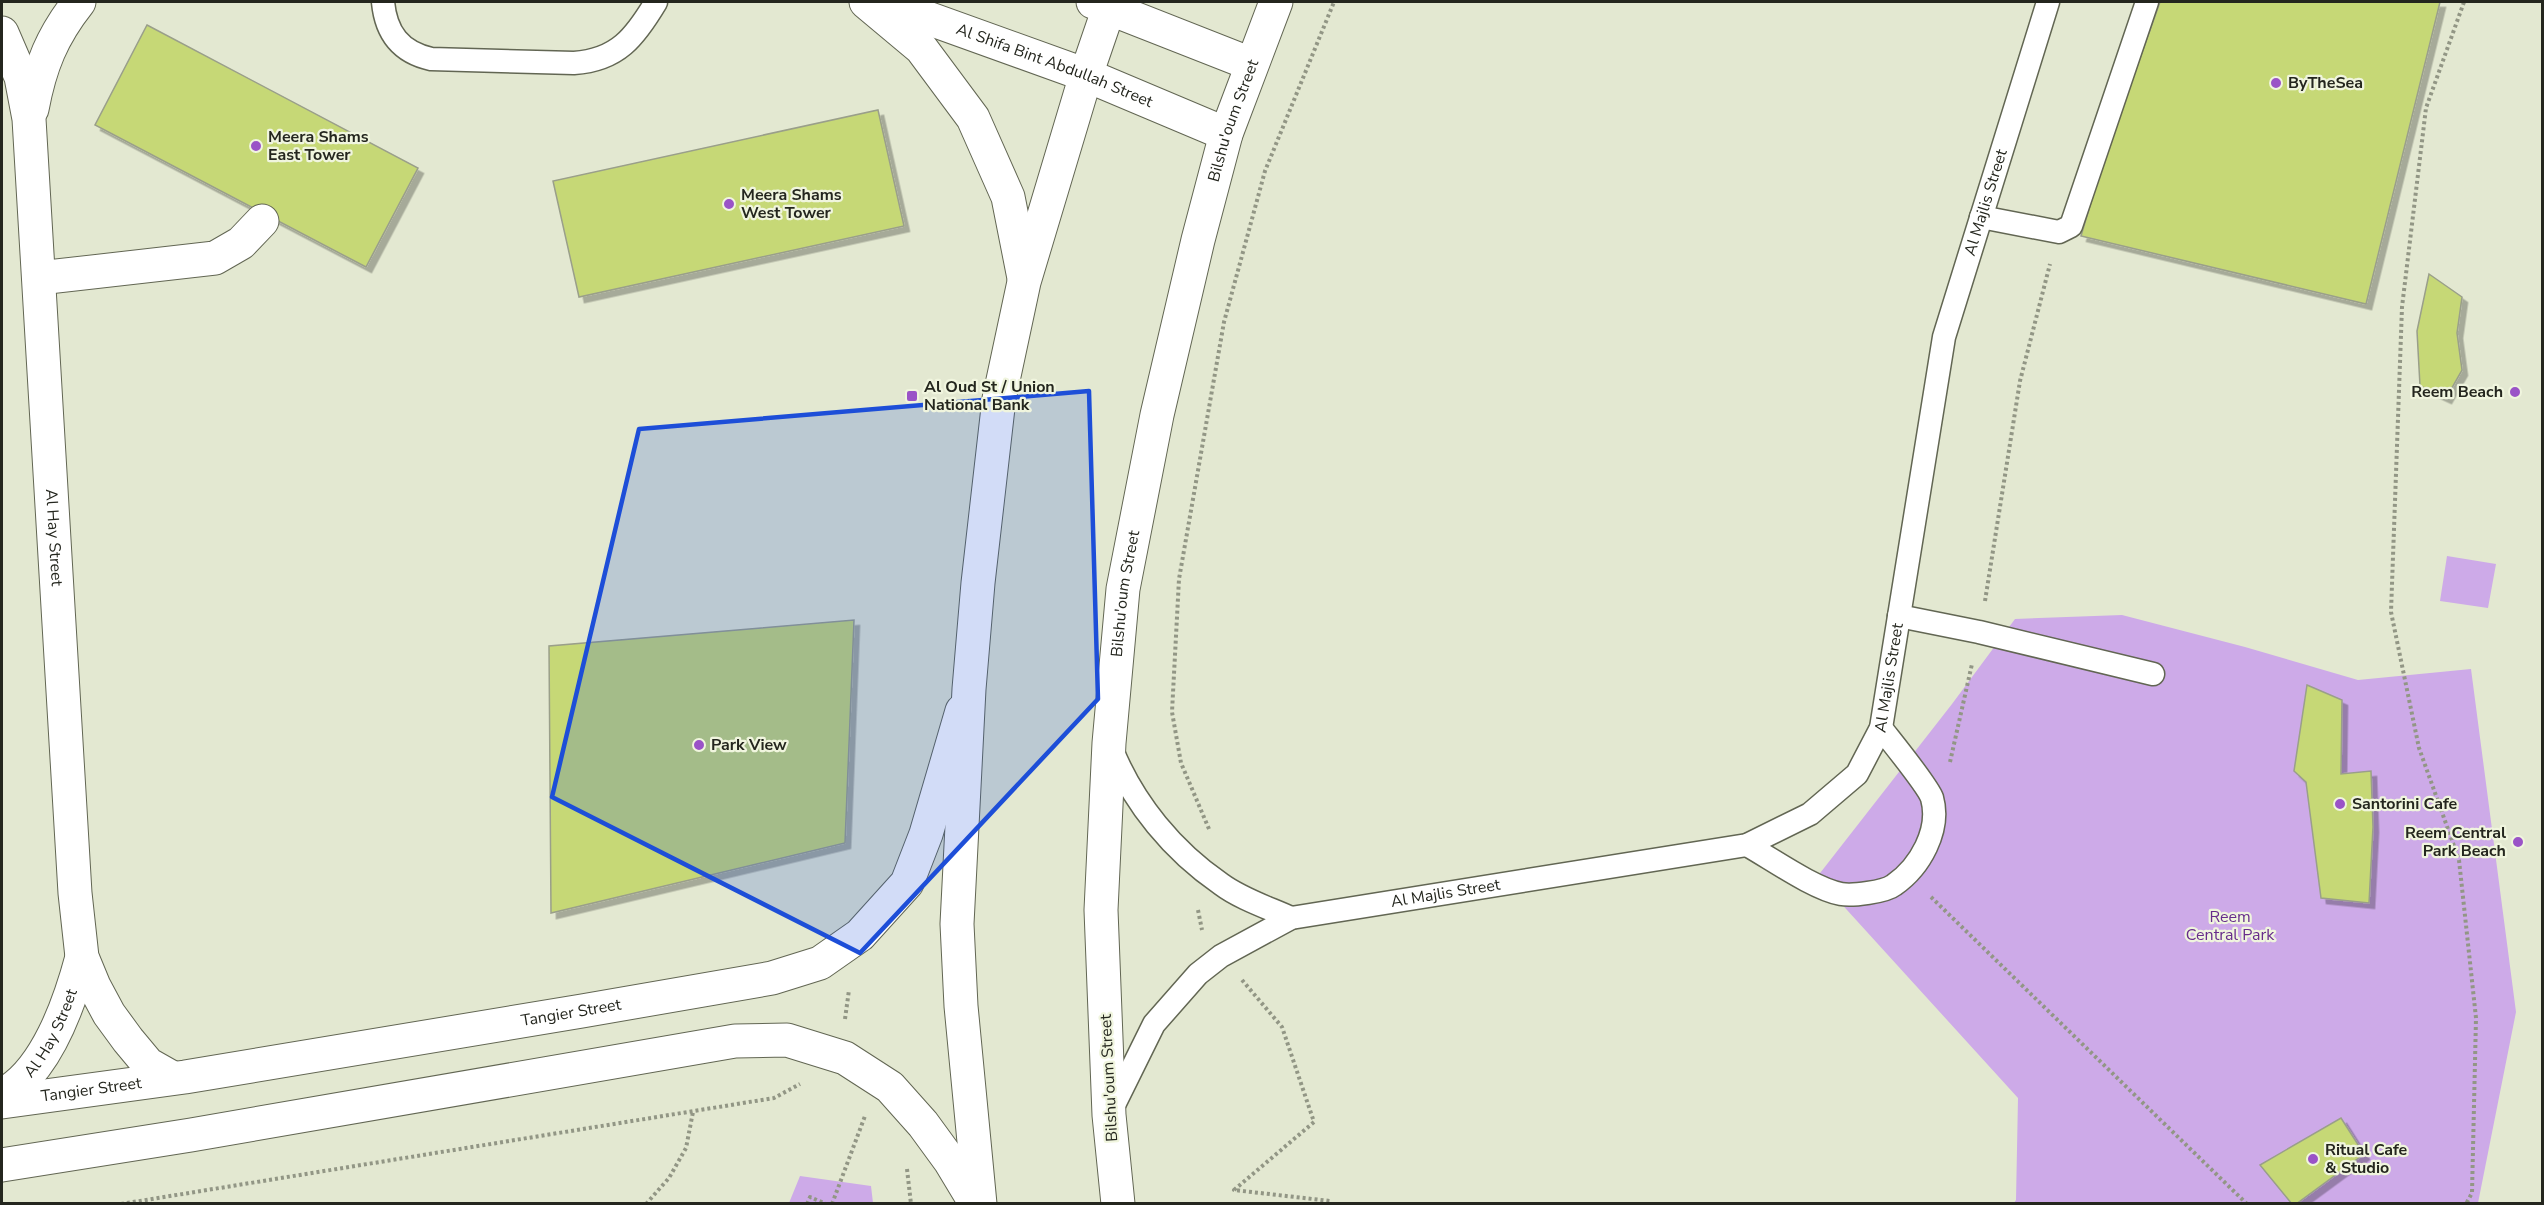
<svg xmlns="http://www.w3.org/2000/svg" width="2544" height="1205" font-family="'Nunito Sans',sans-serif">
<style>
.green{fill:#cdaae8}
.building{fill:#c6d876;stroke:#9a9f8a;stroke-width:1.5;filter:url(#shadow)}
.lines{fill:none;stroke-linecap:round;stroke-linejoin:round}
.service-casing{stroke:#626653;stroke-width:25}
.minor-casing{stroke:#626653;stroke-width:35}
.secondary-casing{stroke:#626653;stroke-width:35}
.path{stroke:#929685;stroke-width:4;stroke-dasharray:3 3;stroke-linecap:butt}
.service{stroke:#fff;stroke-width:22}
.minor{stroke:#fff;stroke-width:33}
.secondary{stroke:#fff;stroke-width:33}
.marked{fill:#1d4ed8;fill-opacity:0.2;stroke:#1d4ed8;stroke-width:4.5;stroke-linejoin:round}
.poi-dot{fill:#9a53c7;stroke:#f0f5de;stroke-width:2}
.labels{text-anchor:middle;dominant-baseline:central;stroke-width:4.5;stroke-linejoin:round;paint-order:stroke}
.street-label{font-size:16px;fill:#24261e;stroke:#f0f5de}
.poi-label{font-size:16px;font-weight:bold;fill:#24261e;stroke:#f0f5de;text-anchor:start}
.park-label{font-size:16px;fill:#672c8b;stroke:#f0f5de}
</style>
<defs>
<filter id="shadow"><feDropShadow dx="5.5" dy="5.5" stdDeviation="0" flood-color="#0004"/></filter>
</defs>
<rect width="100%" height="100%" fill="#e3e8d1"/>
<path class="green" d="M2447 556 2496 564 2488 608 2440 601Z
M2122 615 2245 647 2358 680 2471 669 2516 1012 2478 1203H2014L2016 1200 2018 1098 1817 877 1952 704 2015 619Z
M800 1176 871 1186 873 1203H789Z"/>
<path class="building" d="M2160 2H2440L2366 304 2081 236 2102 165Z
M147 25 418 168 366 267 95 125Z
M878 110 904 226 579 297 553 181Z
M2429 274 2462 297 2457 333 2462 370 2446 398 2420 386 2417 331Z
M854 620 845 843 551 913 549 646Z
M2307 685 2342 700 2341 774 2371 771 2373 827 2369 903 2321 898 2306 782 2294 771Z
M2341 1118 2364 1154 2296 1204H2292L2260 1165Z"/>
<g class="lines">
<defs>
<g id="service">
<path d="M383 2C386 33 400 52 431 59L574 63C618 60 635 37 656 2"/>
<path d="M1981 217 2059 232 2071 226 2147 2"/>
<path d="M1899 616 1979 632 2153 674"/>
<path d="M1112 750C1134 804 1173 851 1221 884 1241 899 1269 908 1291 918"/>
<path d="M1747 845C1772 859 1814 889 1841 894 1852 896 1885 892 1894 885 1920 867 1941 830 1932 798 1928 786 1891 741 1881 728"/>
<path id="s1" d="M1111 1111 1154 1024 1198 974 1221 956 1291 918 1747 845 1810 814 1857 774 1881 728 1944 337 2048 2"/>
</g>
<g id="minor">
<path id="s2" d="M883 2 1086 75 1226 134"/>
<path d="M1093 2 1251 64"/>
<path id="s3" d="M2 33 21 77 29 119 75 893 82 957 94 986 109 1014 128 1040 148 1064 171 1077"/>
<path d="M32 109C40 66 52 36 79 2"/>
<path d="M39 278 215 258 241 243 262 221"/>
<path id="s4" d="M2 1095C46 1073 70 1002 82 957"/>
<path id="s5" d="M2 1102 185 1077 582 1011 772 978 820 963 860 935 907 883 926 834 962 711"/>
<path d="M2 1165 191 1135 735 1041 787 1040 845 1058 890 1087 923 1124 950 1161 976 1204"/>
</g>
<g id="secondary">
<path d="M866 2 921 48 973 118 1008 197 1024 278"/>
<path d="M980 1204 961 1006 957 924 969 689 978 583 999 399 1024 282 1086 75 1111 2"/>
<path id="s6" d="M1118 1204 1109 1115 1101 910 1109 743 1123 589 1157 415 1198 240 1226 134 1276 2"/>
</g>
</defs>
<use href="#service" class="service-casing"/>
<use href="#minor" class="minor-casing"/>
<use href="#secondary" class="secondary-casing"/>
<path class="path" d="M2464 2 2426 108 2402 307 2391 612 2419 748 2459 860 2476 1018 2472 1193 2466 1204
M1985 601 2020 381 2050 264
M1950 762 1972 664
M1209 829 1181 763 1172 712 1179 579 1224 322 1265 171 1334 2
M1931 897 2247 1204
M1198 910 1202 930
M1242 980 1282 1027 1314 1122 1234 1190 1330 1201V1204
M845 1019 849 990
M907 1169 911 1204
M121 1204 774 1098 800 1084
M646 1204 669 1178 686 1148 693 1112
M807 1204 810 1197 826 1204
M832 1204 865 1116"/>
<use href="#service" class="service"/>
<use href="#minor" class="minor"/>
<use href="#secondary" class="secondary"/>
</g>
<path class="marked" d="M1089 391 1098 699 860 953 552 797 639 429Z"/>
<g class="poi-dot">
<circle cx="2276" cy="83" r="6"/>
<circle cx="256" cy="146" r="6"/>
<circle cx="729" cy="204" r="6"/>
<circle cx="2515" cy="392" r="6"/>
<rect x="906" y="390" width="12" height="12" rx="3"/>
<circle cx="699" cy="745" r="6"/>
<circle cx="2340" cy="804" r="6"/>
<circle cx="2518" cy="842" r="6"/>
<circle cx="2313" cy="1159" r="6"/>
</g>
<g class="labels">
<g class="street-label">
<text stroke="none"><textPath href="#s2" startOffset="183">Al Shifa Bint Abdullah Street</textPath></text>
<text stroke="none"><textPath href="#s6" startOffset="1098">Bilshu'oum Street</textPath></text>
<text stroke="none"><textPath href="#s1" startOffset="1455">Al Majlis Street</textPath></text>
<text stroke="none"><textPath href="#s3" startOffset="510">Al Hay Street</textPath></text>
<text stroke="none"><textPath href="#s6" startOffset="612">Bilshu'oum Street</textPath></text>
<text stroke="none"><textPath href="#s1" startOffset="969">Al Majlis Street</textPath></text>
<text stroke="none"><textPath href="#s1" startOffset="429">Al Majlis Street</textPath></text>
<text stroke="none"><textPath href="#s5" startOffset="576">Tangier Street</textPath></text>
<text stroke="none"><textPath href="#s4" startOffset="81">Al Hay Street</textPath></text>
<text transform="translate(1109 1078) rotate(-93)">Bilshu'oum Street</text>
<text stroke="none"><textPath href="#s5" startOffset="90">Tangier Street</textPath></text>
</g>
<g class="poi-label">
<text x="2288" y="83">ByTheSea</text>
<text x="268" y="137">Meera Shams<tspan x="268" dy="18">East Tower</tspan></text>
<text x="741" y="195">Meera Shams<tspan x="741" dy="18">West Tower</tspan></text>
<text x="924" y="387">Al Oud St / Union<tspan x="924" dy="18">National Bank</tspan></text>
<text x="2503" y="392" text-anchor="end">Reem Beach</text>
<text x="711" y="745">Park View</text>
<text x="2352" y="804">Santorini Cafe</text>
<text x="2506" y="833" text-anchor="end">Reem Central<tspan x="2506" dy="18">Park Beach</tspan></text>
<text x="2325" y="1150">Ritual Cafe<tspan x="2325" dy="18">&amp; Studio</tspan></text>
</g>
<g class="park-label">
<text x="2230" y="917">Reem<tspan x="2230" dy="18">Central Park</tspan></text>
</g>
</g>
<rect width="2544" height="1205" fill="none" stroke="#24261e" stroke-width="6"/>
</svg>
